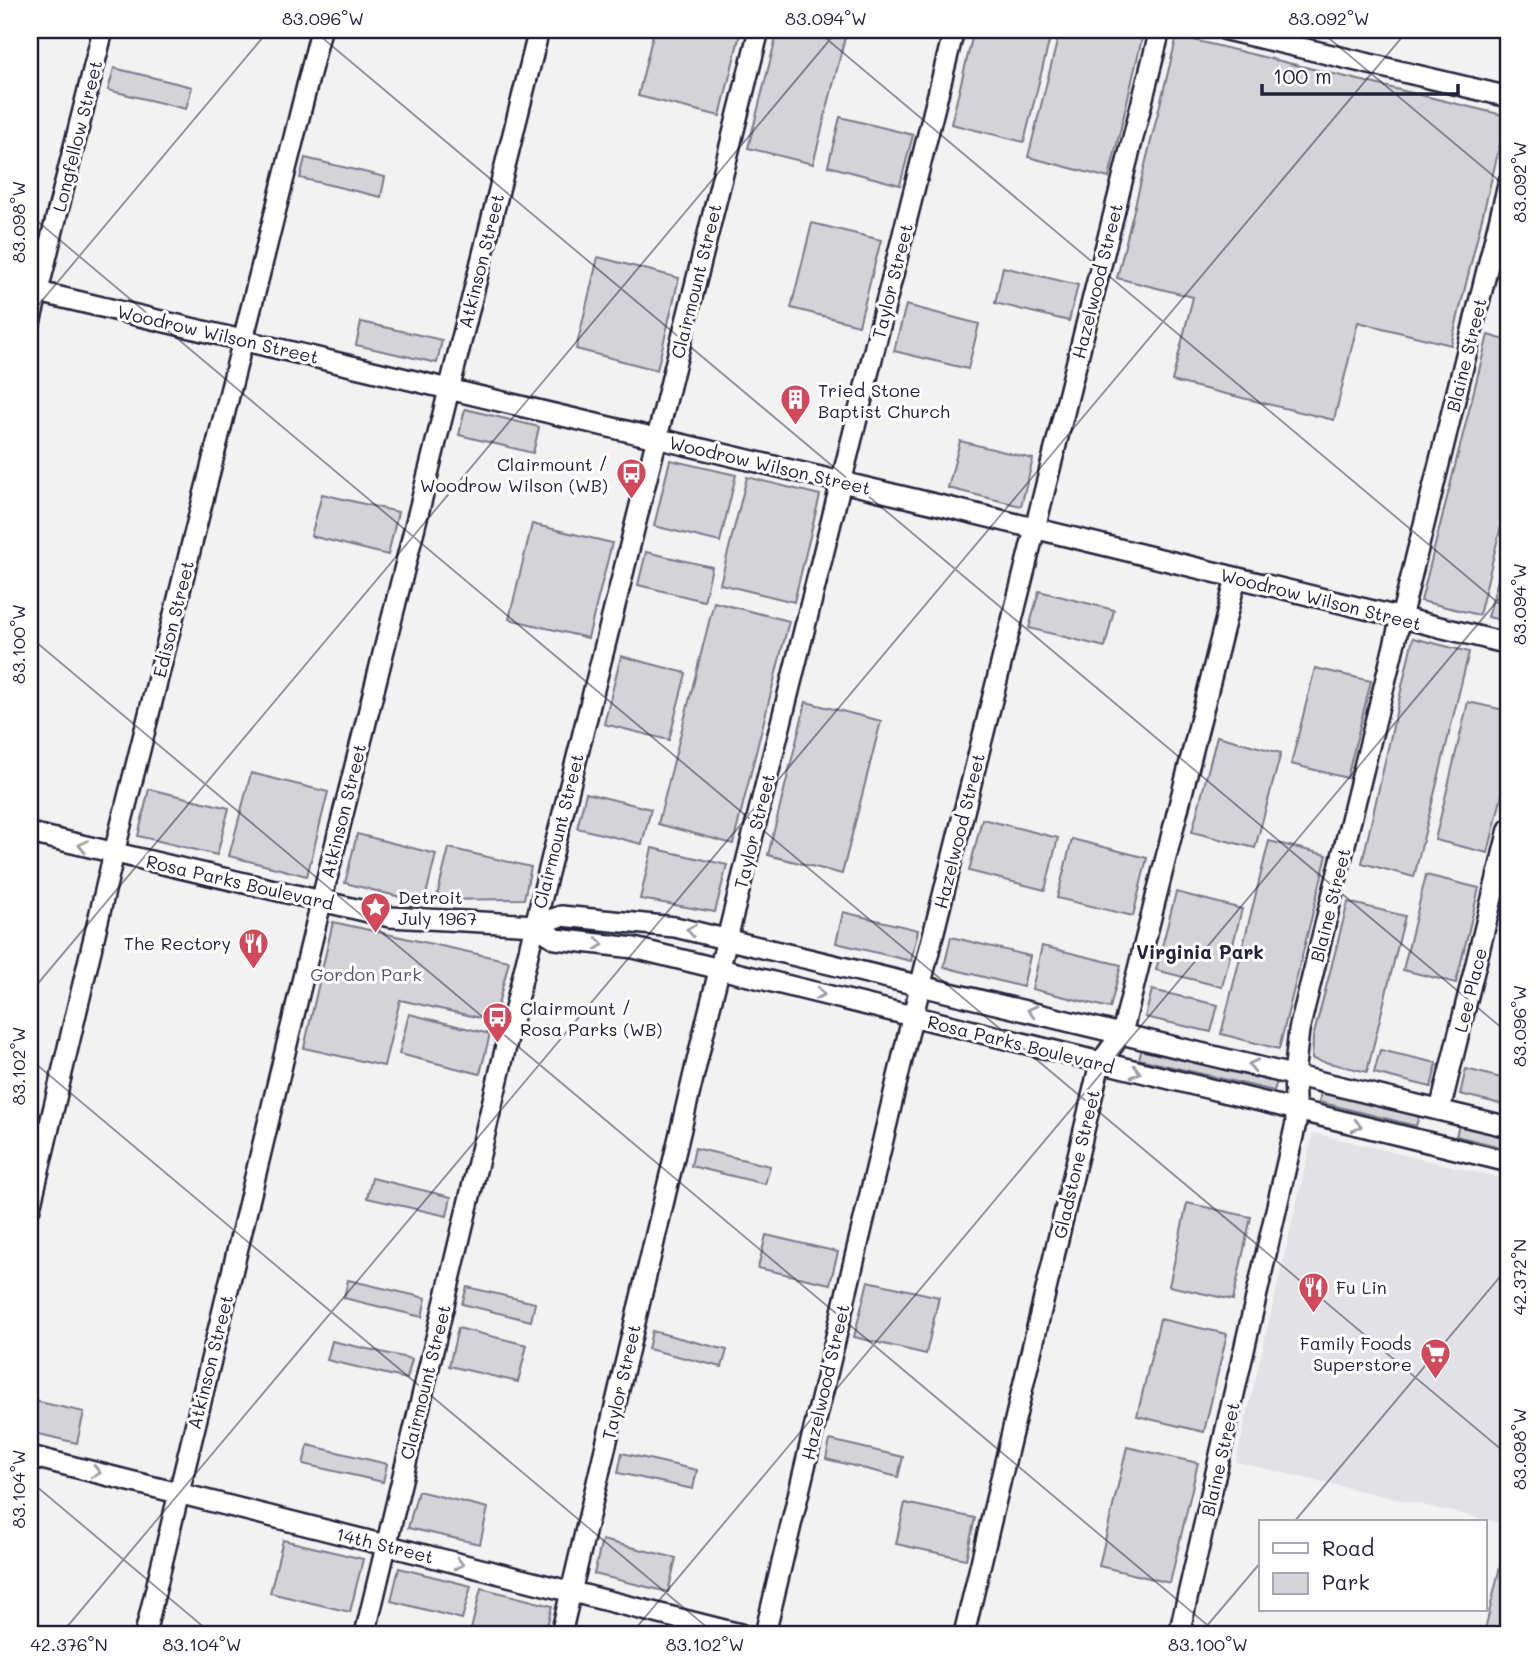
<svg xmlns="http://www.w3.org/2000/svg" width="1539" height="1664" font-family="Mali,sans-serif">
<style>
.built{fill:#e2e2e6}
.green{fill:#d3d3d8;stroke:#7a7a8a;stroke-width:2}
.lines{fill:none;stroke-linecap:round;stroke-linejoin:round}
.minor-casing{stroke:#22223b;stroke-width:24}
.minor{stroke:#fff;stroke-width:19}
.oneway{stroke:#9c9ca7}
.ticks{fill:none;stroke:#22223b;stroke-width:2;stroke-opacity:0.45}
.labels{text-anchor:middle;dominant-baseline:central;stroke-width:6;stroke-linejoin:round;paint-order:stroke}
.street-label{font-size:18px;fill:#22223b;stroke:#fff}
.poi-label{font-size:18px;fill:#22223b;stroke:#fff;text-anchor:start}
.park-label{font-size:18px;fill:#57576a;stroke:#fff}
.neighbourhood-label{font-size:19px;font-weight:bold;fill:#22223b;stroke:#fff}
.neatline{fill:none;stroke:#22223b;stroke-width:2.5}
.ticks-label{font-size:18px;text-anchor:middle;fill:#22223b}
</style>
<rect width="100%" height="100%" fill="#f2f2f3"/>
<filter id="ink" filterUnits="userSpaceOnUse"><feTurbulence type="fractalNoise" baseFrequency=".0143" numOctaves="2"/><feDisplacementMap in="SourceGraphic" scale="14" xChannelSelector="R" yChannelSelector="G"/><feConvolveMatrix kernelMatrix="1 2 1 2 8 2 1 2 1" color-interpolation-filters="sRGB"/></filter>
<g filter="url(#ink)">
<path class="built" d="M1313 1133 1509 1180V1525L1236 1462Z"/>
<path class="green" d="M654 30H741L720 116 638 96Z
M778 30H847L813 164 748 148Z
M974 30H1052L1024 142 951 124Z
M1060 30H1144L1109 178 1028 157Z
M1177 36 1507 116 1451 345 1358 322 1334 420 1172 381 1193 297 1117 278Z
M114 68 192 87 186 109 108 90Z
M840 117 913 135 900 185 828 166Z
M305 158 385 177 381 197 300 178Z
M812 223 881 240 859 325 791 308Z
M598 257 679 278 657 370 576 349Z
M1003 267 1078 285 1069 321 995 303Z
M906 305 979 324 968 369 894 351Z
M361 322 442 340 437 363 356 345Z
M1488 335 1509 341V494L1479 615 1421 601Z
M465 409 539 427 533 453 459 435Z
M960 441 1033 459 1021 506 948 488Z
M670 460 736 475 720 542 654 526Z
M747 477 820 495 794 602 720 584Z
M322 494 398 512 388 555 311 536Z
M532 524 612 543 588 638 509 619Z
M646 552 712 567 704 601 638 585Z
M1500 572 1509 574V622L1488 617Z
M1039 591 1114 610 1105 647 1029 628Z
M714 602 789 621 733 844 658 824Z
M1413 638 1469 652 1414 877 1362 863Z
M621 656 686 673 669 740 604 724Z
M1315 668 1371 681 1347 778 1291 764Z
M806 702 881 721 842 874 768 855Z
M1468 702 1509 711V766L1488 853 1435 840Z
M1217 736 1281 753 1255 848 1192 832Z
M251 773 328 792 307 876 229 856Z
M149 789 229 808 217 855 138 836Z
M586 793 651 809 642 844 577 828Z
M982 819 1058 838 1045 890 969 871Z
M357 834 436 854 424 903 345 883Z
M1072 839 1147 858 1133 916 1057 898Z
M1269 841 1327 855 1279 1049 1221 1034Z
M449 848 531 867 524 899 436 900Z
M652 848 727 865 715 912 640 899Z
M1426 875 1479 888 1456 983 1403 970Z
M1176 892 1242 909 1222 987 1156 970Z
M1348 902 1405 916 1367 1072 1312 1059 1313 1038Z
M843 912 918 930 911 961 836 943Z
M333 922 509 961 494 1021 400 1000 384 1066 304 1048Z
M951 937 1030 956 1023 987 944 967Z
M1042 946 1121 965 1110 1008 1032 989Z
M1152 990 1218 1005 1211 1032 1145 1017Z
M409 1014 490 1034 480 1074 399 1054Z
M1142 1048 1277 1081 1274 1091 1139 1059Z
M1380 1050 1437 1063 1431 1087 1374 1073Z
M1466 1069 1509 1080V1106L1460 1094Z
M1321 1092 1419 1116 1416 1126 1319 1102Z
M1459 1125 1509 1137V1149L1456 1136Z
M695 1148 770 1166 765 1184 691 1166Z
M372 1178 451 1197 447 1216 367 1198Z
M1187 1203 1251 1217 1233 1300 1169 1286Z
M766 1235 838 1252 830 1284 758 1268Z
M348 1280 426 1298 422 1317 344 1298Z
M868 1281 939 1297 926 1354 854 1337Z
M467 1287 535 1303 531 1321 462 1304Z
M1160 1319 1227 1334 1204 1432 1137 1416Z
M458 1328 527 1345 518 1382 449 1366Z
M652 1331 727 1350 722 1367 648 1349Z
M332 1341 412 1359 407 1379 327 1360Z
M30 1400 84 1412 77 1443 30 1432Z
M830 1440 903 1457 898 1477 826 1459Z
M308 1445 387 1464 383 1482 303 1464Z
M1127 1447 1198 1463 1170 1583 1099 1566Z
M622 1453 697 1470 693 1489 618 1473Z
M418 1491 488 1508 480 1544 408 1528Z
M905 1503 975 1518 966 1559 896 1544Z
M1509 1529V1634H1484Z
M283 1540 363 1559 350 1612 270 1593Z
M602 1540 676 1558 668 1592 594 1574Z
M399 1568 471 1586 462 1619 391 1601Z
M481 1588 552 1606 545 1634H470Z"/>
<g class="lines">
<defs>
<path id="minor" d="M1226 30 1509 97
M30 290 939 505 1509 644
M30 323 103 30
M30 833 390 917 535 925 561 916 675 927 1509 1127
M535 925 556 939 634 948 1509 1162
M1440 1110 1509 829
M30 1208 114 853 321 30
M30 1456 740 1634
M145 1634 326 882 539 30
M365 1634 535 925 759 30
M561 1634 707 1019 954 30
M765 1634 908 1035 1160 30
M964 1634 1100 1063 1122 1033 1236 578
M1179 1634 1296 1123 1294 1075 1299 1030 1509 181"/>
</defs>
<use href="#minor" class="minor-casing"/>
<use href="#minor" class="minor"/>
</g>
<defs><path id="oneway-chevron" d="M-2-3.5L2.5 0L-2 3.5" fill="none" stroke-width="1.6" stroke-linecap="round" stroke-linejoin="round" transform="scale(1.75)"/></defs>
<g class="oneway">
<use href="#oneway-chevron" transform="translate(83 846) rotate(-167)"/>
<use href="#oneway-chevron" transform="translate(691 930) rotate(-169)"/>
<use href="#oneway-chevron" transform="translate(599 944) rotate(6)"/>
<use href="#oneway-chevron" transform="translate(820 994) rotate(14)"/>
<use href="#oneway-chevron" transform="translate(1032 1011) rotate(-166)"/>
<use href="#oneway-chevron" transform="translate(1253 1065) rotate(-167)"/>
<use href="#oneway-chevron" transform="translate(1136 1072) rotate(14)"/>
<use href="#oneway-chevron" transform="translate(1357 1126) rotate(14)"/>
<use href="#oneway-chevron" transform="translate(96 1472) rotate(13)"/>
<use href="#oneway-chevron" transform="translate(459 1564) rotate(14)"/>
</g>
</g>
<path class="ticks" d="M313 30 1509 1034M816 30 1509 612M1319 30 1509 189M30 215 1509 1456M30 315 269 30M30 637 1218 1634M30 993 838 30M30 1059 715 1634M30 1481 212 1634M1294 1522 1509 1266M61 1634 1408 30M631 1634 1509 587M1200 1634 1261 1562"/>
<defs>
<symbol id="building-pin" viewBox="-11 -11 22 30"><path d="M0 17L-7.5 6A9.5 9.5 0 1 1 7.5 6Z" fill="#d1495b" stroke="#fff"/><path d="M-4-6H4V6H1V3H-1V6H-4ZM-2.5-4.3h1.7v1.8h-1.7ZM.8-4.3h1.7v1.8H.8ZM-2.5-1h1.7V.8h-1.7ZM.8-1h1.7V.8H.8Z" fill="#fff"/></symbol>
<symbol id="bus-pin" viewBox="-11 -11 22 30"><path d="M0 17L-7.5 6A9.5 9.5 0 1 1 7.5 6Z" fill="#d1495b" stroke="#fff"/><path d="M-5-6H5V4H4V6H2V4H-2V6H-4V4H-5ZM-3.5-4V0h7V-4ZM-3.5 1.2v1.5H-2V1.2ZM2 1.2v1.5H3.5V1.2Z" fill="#fff"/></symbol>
<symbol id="sight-pin" viewBox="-11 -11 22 30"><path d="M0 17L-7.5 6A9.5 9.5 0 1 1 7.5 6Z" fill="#d1495b" stroke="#fff"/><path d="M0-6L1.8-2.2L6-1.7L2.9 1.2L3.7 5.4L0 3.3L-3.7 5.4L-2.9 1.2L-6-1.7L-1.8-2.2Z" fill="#fff"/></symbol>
<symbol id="restaurant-pin" viewBox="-11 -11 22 30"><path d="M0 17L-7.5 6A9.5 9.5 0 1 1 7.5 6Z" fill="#d1495b" stroke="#fff"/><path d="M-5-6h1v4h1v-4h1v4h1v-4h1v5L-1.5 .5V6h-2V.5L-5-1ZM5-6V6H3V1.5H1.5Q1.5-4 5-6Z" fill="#fff"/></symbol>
<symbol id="supermarket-pin" viewBox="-11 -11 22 30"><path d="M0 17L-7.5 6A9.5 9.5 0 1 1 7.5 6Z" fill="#d1495b" stroke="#fff"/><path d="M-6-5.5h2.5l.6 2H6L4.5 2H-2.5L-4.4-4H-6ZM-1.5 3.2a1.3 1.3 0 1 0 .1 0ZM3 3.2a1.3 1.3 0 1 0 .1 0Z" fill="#fff"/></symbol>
</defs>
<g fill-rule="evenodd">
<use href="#building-pin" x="778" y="382" width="35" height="47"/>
<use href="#bus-pin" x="614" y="456" width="35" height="47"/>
<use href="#sight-pin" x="358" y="890" width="35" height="47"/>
<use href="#restaurant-pin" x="236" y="926" width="35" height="47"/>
<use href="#bus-pin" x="480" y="1000" width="35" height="47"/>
<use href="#restaurant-pin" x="1296" y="1270" width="35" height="47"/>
<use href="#supermarket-pin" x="1418" y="1336" width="35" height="47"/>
</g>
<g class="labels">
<g class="street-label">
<text transform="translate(77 136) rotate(-76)">Longfellow Street</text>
<text transform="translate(481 261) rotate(-76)">Atkinson Street</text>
<text transform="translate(696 281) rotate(-76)">Clairmount Street</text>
<text transform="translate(892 281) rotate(-76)">Taylor Street</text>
<text transform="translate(1097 281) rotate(-76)">Hazelwood Street</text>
<text transform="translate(218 334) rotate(13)">Woodrow Wilson Street</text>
<text transform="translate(1466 355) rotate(-76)">Blaine Street</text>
<text transform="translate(770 465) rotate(13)">Woodrow Wilson Street</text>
<text transform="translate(1321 599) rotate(14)">Woodrow Wilson Street</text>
<text transform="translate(173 619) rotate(-76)">Edison Street</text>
<text transform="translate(343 811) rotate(-76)">Atkinson Street</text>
<text transform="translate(558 831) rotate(-76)">Clairmount Street</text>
<text transform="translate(754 831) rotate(-76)">Taylor Street</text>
<text transform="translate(959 831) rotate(-76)">Hazelwood Street</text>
<text transform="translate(240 882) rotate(13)">Rosa Parks Boulevard</text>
<text transform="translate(1330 905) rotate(-76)">Blaine Street</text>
<text transform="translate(1470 990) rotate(-76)">Lee Place</text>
<text transform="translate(1021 1044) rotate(14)">Rosa Parks Boulevard</text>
<text transform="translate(1076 1164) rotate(-77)">Gladstone Street</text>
<text transform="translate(210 1362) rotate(-76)">Atkinson Street</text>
<text transform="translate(425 1382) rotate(-76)">Clairmount Street</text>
<text transform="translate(621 1382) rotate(-77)">Taylor Street</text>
<text transform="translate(825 1382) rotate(-77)">Hazelwood Street</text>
<text transform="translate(1220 1459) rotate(-77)">Blaine Street</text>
<text transform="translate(385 1545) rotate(14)">14th Street</text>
</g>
<g class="poi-label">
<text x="818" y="390">Tried Stone<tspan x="818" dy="21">Baptist Church</tspan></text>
<text x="608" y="464" text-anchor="end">Clairmount /<tspan x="608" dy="21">Woodrow Wilson (WB)</tspan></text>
<text x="398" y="897">Detroit<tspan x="398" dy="21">July 1967</tspan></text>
<text x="231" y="943" text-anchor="end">The Rectory</text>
<text x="520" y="1008">Clairmount /<tspan x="520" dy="21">Rosa Parks (WB)</tspan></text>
<text x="1336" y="1287">Fu Lin</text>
<text x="1412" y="1343" text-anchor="end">Family Foods<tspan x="1412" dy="21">Superstore</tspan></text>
</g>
<g class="park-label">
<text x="366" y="974">Gordon Park</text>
</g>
<g class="neighbourhood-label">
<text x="1200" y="951">Virginia Park</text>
</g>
</g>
<rect width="1539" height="1664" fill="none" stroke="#fff" stroke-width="77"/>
<rect x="1259" y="1520" width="228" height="91" fill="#ffffff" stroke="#a7a7b1" stroke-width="2"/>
<rect x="1273" y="1543" width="35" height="10" fill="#ffffff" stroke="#a7a7b1" stroke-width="2"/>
<text x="1322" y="1556" font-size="21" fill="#22223b">Road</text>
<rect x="1273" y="1573" width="35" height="21" fill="#d3d3d8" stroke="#a7a7b1" stroke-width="2"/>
<text x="1322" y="1590" font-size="21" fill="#22223b">Park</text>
<path d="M1262 84v10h196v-10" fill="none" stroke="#22223b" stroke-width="3.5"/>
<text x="1273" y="84" font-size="21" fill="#22223b" stroke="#ffffff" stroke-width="5" paint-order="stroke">100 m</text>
<rect x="38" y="38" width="1462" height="1588" class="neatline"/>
<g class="ticks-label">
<text x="323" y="25">83.096°W</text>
<text x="826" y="25">83.094°W</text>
<text x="1329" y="25">83.092°W</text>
<text transform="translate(1520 182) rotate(-90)" y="6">83.092°W</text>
<text transform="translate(19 222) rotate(-90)" y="6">83.098°W</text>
<text transform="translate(1520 604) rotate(-90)" y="6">83.094°W</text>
<text transform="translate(19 644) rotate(-90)" y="6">83.100°W</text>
<text transform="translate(1520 1026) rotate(-90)" y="6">83.096°W</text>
<text transform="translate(19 1066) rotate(-90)" y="6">83.102°W</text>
<text transform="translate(1520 1277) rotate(-90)" y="6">42.372°N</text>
<text transform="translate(1520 1449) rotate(-90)" y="6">83.098°W</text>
<text transform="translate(19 1489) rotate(-90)" y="6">83.104°W</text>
<text x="69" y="1651">42.376°N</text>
<text x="202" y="1651">83.104°W</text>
<text x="705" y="1651">83.102°W</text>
<text x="1208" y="1651">83.100°W</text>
</g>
</svg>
